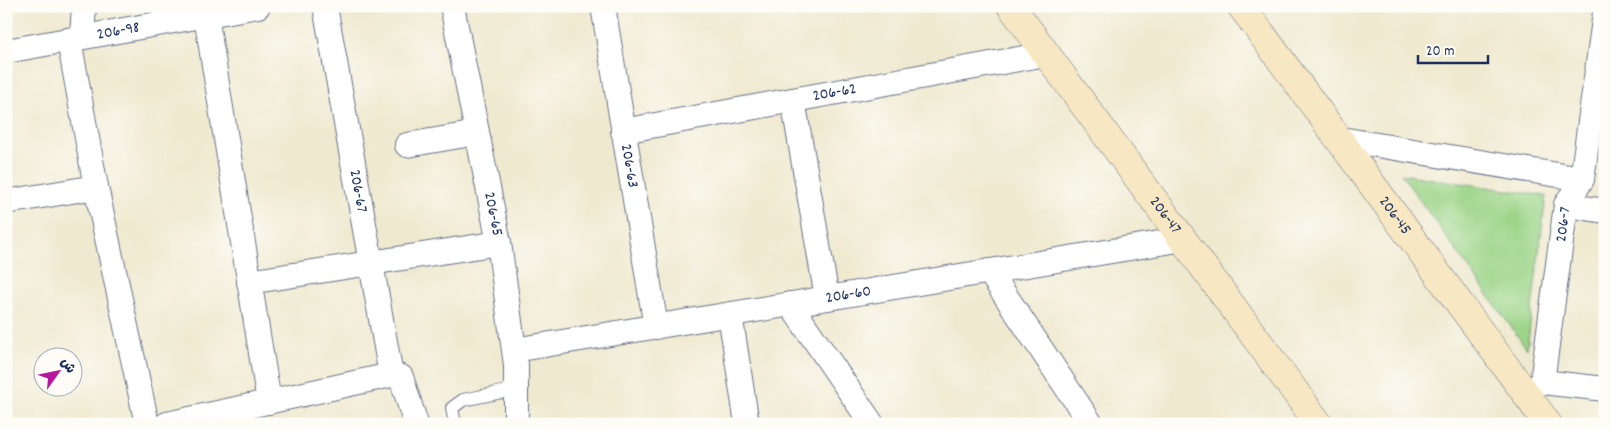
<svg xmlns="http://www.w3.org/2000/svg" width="1611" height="430" font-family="Dekko,'Playpen Sans Arabic',sans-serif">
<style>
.green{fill:#9bd487;stroke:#5b8272}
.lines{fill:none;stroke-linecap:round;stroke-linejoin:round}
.lane-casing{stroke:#657086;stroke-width:14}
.street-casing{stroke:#657086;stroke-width:26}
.secondary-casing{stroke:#657086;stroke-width:29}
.lane{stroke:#fff;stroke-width:12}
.street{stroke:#fff;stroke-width:24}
.secondary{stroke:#f7e8c3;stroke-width:28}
.labels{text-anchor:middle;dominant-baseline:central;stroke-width:4;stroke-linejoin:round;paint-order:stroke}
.street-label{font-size:16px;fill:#1b2f5e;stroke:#fdfcf7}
</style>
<rect width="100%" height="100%" fill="#fdfcf7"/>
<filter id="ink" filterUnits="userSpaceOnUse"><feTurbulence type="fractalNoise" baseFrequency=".02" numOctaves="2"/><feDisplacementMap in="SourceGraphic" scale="10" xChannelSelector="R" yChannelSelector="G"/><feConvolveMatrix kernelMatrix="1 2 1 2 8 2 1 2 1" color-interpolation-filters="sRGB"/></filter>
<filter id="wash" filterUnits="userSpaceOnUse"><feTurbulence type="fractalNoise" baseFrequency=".0096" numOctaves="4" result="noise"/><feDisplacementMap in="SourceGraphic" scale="20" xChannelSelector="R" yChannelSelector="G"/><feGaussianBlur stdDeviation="1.12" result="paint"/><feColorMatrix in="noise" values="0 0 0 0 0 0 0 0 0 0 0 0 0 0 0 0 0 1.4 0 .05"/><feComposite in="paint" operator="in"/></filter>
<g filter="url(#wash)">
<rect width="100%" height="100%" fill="#efe9cf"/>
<path class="green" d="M1401 174 1546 196 1527 349Z"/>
</g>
<g filter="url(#ink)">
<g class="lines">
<defs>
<path id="lane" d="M455 424 452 408 463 400 517 389"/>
<g id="street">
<path id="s1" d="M325 6 391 375"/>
<path id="s2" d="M452 6 499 243 516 365V424"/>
<path id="s3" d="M603 6 656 327"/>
<path d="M206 16 269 402"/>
<path d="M82 37 84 6"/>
<path d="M69 40 96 187 147 424"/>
<path id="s4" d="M6 51 258 6"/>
<path d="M793 100 827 298"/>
<path id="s5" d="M623 131 1046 54"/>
<path d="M1341 139 1582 179"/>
<path d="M407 145 477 133"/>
<path d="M6 202 96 187"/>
<path d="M1566 205 1605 211"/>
<path d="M989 271 1091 424"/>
<path d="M249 282 499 243"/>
<path d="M790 304 872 424"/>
<path d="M730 314 747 424"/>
<path id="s6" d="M514 350 1184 239"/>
<path id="s7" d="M1542 382 1566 205 1582 179 1605 13"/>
<path d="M1542 382 1605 389"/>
<path d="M167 424 391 375 401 377 416 424"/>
</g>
<g id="secondary">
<path id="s8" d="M1011 6 1319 424"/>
<path id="s9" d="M1241 6 1548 424"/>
</g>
</defs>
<use href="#lane" class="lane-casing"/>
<use href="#street" class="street-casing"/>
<use href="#secondary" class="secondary-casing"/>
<use href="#lane" class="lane"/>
<use href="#street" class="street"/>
<use href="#secondary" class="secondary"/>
</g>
</g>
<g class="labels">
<g class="street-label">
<text stroke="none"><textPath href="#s4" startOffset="114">206-98</textPath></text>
<text stroke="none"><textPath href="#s5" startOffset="215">206-62</textPath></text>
<text stroke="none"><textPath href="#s3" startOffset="162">206-63</textPath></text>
<text stroke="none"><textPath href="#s1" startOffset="188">206-67</textPath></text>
<text stroke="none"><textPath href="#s2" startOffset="212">206-65</textPath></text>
<text stroke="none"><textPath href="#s9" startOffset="260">206-45</textPath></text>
<text stroke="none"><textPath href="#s8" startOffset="260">206-47</textPath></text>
<text stroke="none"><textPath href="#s7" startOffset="159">206-7</textPath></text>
<text stroke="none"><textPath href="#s6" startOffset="339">206-60</textPath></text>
</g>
</g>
<rect width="1611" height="430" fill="none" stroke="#fdfcf7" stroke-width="25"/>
<g transform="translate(58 372) rotate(57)"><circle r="24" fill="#fdfcf7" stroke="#a3aaba"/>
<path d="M0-4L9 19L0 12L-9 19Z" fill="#b5179e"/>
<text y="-8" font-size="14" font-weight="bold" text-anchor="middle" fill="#1b2f5e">ش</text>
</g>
<path d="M1418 55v8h70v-8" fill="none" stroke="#1b2f5e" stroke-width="2.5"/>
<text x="1426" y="55" font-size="15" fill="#1b2f5e" stroke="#fdfcf7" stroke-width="4" paint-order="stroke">20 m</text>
</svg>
